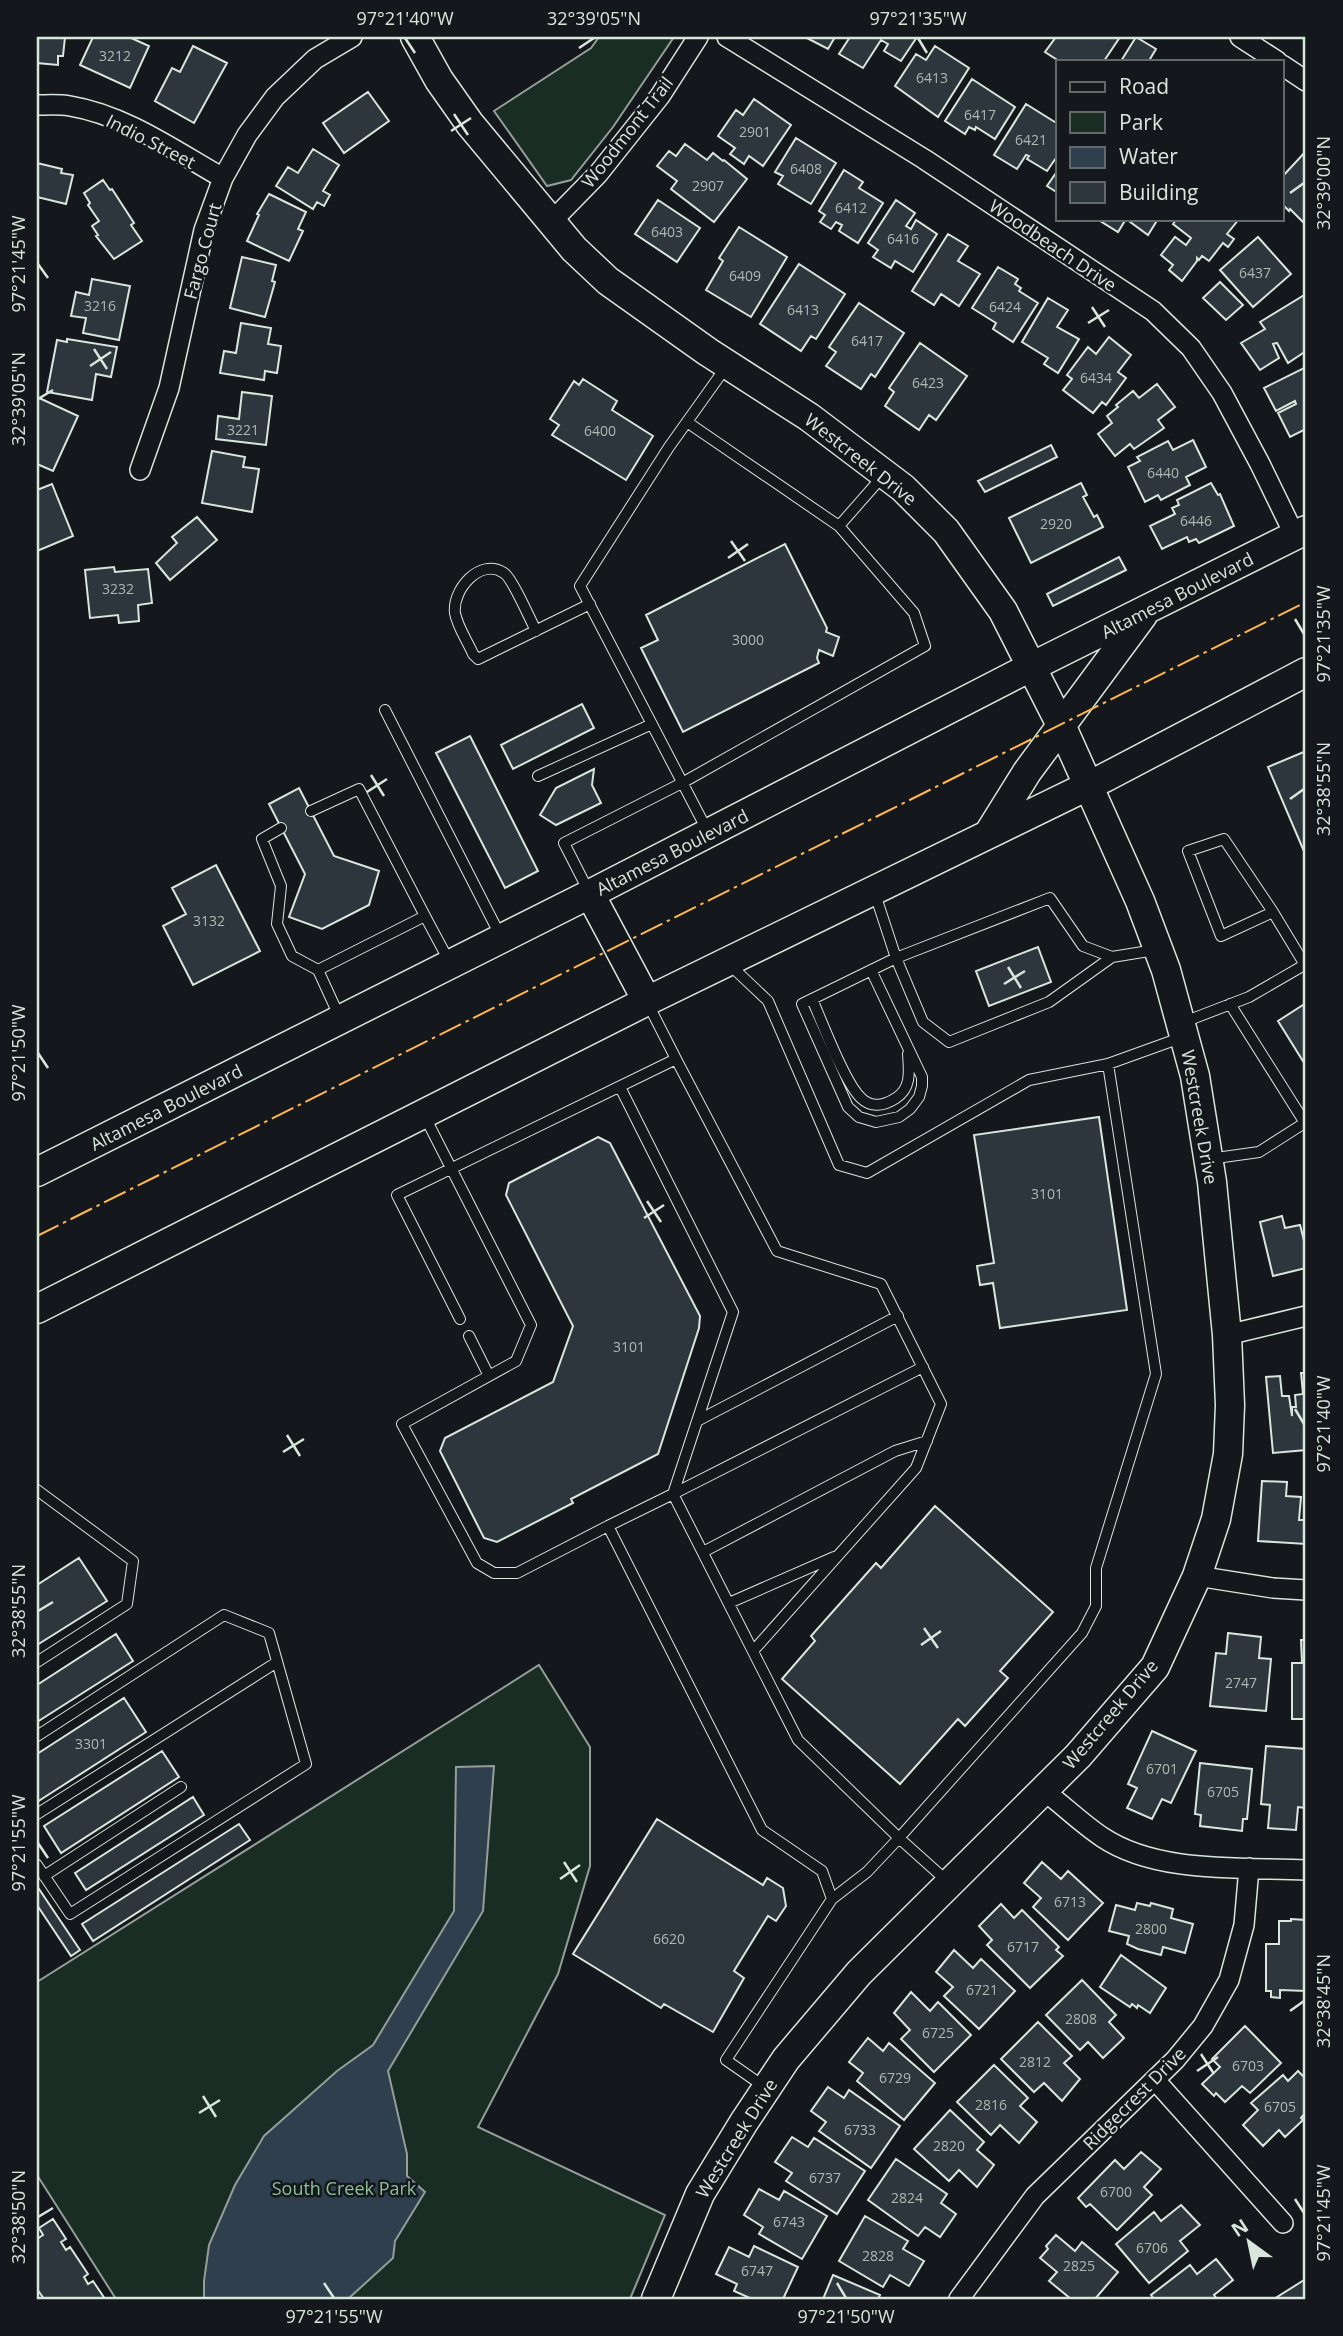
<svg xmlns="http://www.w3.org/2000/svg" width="1343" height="2336" font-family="'Open Sans',sans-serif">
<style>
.green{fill:#1a2d24;stroke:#939e99;stroke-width:2}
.water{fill:#2f3f4d;stroke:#939e99;stroke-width:2}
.building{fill:#2c363c;stroke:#d8e6dc;stroke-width:2}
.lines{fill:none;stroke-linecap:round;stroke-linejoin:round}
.lane-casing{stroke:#d8e6dc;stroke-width:12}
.street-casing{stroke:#d8e6dc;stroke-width:22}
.secondary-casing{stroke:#d8e6dc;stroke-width:31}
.lane{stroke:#14181c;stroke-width:10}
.street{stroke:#14181c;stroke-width:19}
.secondary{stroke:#14181c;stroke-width:28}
.power{stroke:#ffb74d;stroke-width:2;stroke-dasharray:24 5 3.5 5;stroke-linecap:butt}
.ticks{fill:none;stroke:#d8e6dc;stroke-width:2.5}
.labels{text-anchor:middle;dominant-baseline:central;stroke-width:5;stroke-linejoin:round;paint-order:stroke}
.number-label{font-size:14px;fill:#adbab4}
.street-label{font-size:18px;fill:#d8e6dc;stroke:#14181c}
.park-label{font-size:18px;fill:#8ac095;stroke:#14181c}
.neatline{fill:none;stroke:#d8e6dc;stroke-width:2.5}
.ticks-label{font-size:18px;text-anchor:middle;fill:#d8e6dc}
</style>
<rect width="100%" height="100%" fill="#14181c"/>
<path class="green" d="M599 37H674L613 127 571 180 547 186 494 111 591 48Z
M539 1665 590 1747V1866L558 1974 478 2127 665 2215 630 2299H116L37 2175V1982Z"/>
<path class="water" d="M494 1766 483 1911 388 2071 407 2154V2176L425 2192 395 2241 393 2258 348 2299H204V2281L209 2245 235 2185 264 2136 337 2071 373 2045 454 1911 456 1767Z"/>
<path class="building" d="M37 37H65L63 56H58V65L37 63Z
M93 37H129L149 46 130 88 80 65Z
M805 37H835L828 49Z
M850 37H917L901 61 884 51 888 44 881 40 863 68 839 54Z
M1056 37H1120L1104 61H1059L1045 52Z
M1136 37 1156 49 1150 59 1154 61H1121Z
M193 46 227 63 194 123 155 101 172 68 180 72Z
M935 46 969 68 938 117 895 86 916 54 926 60Z
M972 79 1015 107 995 139 976 127 975 130 969 127 965 134 945 121Z
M368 92 389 121 344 153 323 123Z
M754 99 791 125 763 166 749 156 744 164 730 154 735 148 718 136 736 110 743 115Z
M1026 104 1058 124V155L1047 171 1027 159 1029 156 1026 155 1017 169 994 155Z
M796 138 836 163 811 204 778 184 783 176 775 172Z
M685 144 707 160 713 153 723 161 724 160 747 179 714 222 671 189 677 181 657 166 669 151 676 156Z
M313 149 339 165 323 191 330 195 324 206 317 202 313 209 276 186 288 167 298 173Z
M1306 151V225L1290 209 1289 211 1282 204V177Z
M37 163 62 169 61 173 73 175 66 204 37 197Z
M844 170 863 182 859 188 883 203 858 243 839 231 842 225 836 222 831 229 820 222 825 215 819 211Z
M1058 170V193L1047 186Z
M103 180 110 190 112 189 134 223 131 225 142 241 114 259 96 236 98 235 92 226 99 221 88 205 90 203 84 193Z
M269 194 306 212 298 229 303 231 289 261 247 241 259 215 257 214Z
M658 200 700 228 677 262 635 234Z
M896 200 915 213 906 226 911 229 916 220 937 234 913 272 895 261 891 268 873 257 878 250 868 243Z
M1097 219H1158L1148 235 1126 219 1118 232Z
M1177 219H1239L1227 234 1234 239 1228 247 1223 243 1209 261 1202 256 1199 260 1197 258V261L1182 281 1169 270 1173 265 1161 255 1175 237 1186 245 1191 238 1173 224Z
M739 227 787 257 751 317 706 290 723 261 719 258Z
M948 234 968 246 958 261 980 274 959 306 941 294 934 305 912 291Z
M1258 237 1291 274 1253 307 1220 270Z
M242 257 276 265 272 281 275 282 265 317 230 308Z
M799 264 845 294 816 339 811 336 801 351 760 324Z
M998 267 1018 279 1015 284 1021 288 1019 291 1038 303 1013 342 993 329 996 323 972 308Z
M92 279 130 286 119 340 83 333 86 318 71 316 76 292 89 295Z
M1220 282 1243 305 1226 320 1203 298Z
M1306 294V351L1288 363 1277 343 1273 344 1279 358 1260 370 1241 343 1265 329 1260 322Z
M1048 298 1068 310 1057 327 1079 339 1058 373 1044 364 1048 358 1022 342Z
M859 303 904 333 875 377 871 374 861 389 826 366 836 352 829 347Z
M241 323 271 328 268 344 281 346 277 373 265 371 264 380 220 373 224 351 236 353Z
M1109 337 1131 355 1118 372 1126 378 1106 405 1102 402 1093 413 1063 390 1072 379 1067 375 1088 347 1096 354Z
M67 339 117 347 111 377 96 374 92 400 47 392 57 340 67 342Z
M920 343 967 376 936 420 929 415 919 430 885 406 894 392 889 388Z
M1306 367V429L1290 437 1278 413 1296 404 1295 401 1276 411 1264 388Z
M583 379 617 401 612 410 653 436 626 480 552 435 559 425 550 419 574 381 579 385Z
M1157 384 1175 407 1158 420 1164 428 1134 449 1130 444 1115 456 1098 434 1112 423 1107 416 1118 407 1116 405 1133 391 1139 398Z
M242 392 272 396 266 445 216 439 218 416 239 419Z
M37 397 78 416 53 471 37 464Z
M1193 440 1206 467 1186 477 1190 485 1161 500 1158 495 1145 502 1128 467 1140 461 1137 457 1168 441 1173 450Z
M1051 445 1057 457 985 492 978 481Z
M212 451 245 457 243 467 259 469 252 512 202 503Z
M1081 483 1087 495 1083 497 1094 517 1097 515 1103 527 1031 563 1009 518Z
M1211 483 1218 495 1220 494 1234 526 1199 543 1196 539 1189 542 1187 537 1162 549 1150 526 1175 514 1172 508 1179 505 1177 500Z
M52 484 73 536 37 551V490Z
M197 517 217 540 170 580 156 563 177 543 172 537Z
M785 544 827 628 826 632 839 637 833 656 819 650 817 658 819 663 683 732 641 648 658 640 646 615Z
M1119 557 1126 570 1053 606 1047 594Z
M114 567 115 572 148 569 152 603 138 605 139 621 119 623 118 615 90 618 85 570Z
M582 704 594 728 513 769 501 745Z
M470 736 538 871 505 888 436 753Z
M1306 751V856L1268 767Z
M594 769 592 785 601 803 556 825 540 815 556 788Z
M299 788 334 856 379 871 369 905 322 929 289 917 305 874 269 804Z
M216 865 260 951 193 985 163 926 186 914 172 888Z
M1038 947 1051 982 989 1006 976 971Z
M1306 1003V1066L1278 1021Z
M1099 1117 1127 1310 1000 1328 993 1283 980 1285 977 1266 994 1263 974 1135Z
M598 1137 610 1143 700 1316 699 1328 658 1454 571 1499 573 1503 497 1542 484 1538 440 1451 445 1438 553 1382 573 1326 506 1195 509 1183Z
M1282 1216 1285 1228 1300 1225 1306 1248V1268L1273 1276 1260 1222Z
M1301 1373H1306V1450L1273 1453 1266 1377 1280 1376 1282 1396H1289L1292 1416V1407H1296L1295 1395 1303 1394Z
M1262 1481 1287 1482 1286 1496 1301 1497 1299 1520H1306V1544L1258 1541Z
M935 1506 1053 1612 1000 1671 1008 1678 965 1726 958 1719 900 1784 782 1679 815 1641 811 1636 876 1563 881 1568Z
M79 1558 107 1601 37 1645V1585Z
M1228 1633 1261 1637 1259 1658 1271 1659 1266 1711 1210 1706 1216 1653 1226 1654Z
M116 1634 133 1661 37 1722V1685Z
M1301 1640H1306V1719H1292V1663H1302Z
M124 1698 146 1732 37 1802V1754Z
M1152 1731 1196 1751 1171 1803 1162 1799 1152 1819 1127 1808 1137 1788 1128 1784Z
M1266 1746 1306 1749V1808L1298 1807 1296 1830 1268 1828 1270 1805 1261 1804Z
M162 1751 179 1777 61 1853 44 1826Z
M1200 1763 1252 1769 1247 1819H1243L1242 1831 1200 1826 1201 1815 1195 1814Z
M193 1797 204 1815 86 1890 75 1873Z
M657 1819 763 1885 767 1878 783 1888 786 1906 776 1921 768 1916 734 1971 744 1978 713 2032 664 2004 661 2008 573 1954Z
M239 1824 250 1840 93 1941 82 1924Z
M1042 1862 1061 1879 1068 1871 1103 1903 1068 1940 1033 1907 1041 1898 1024 1883Z
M37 1886 80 1950 71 1956 37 1905Z
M1137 1903 1150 1906 1151 1903 1173 1909 1171 1918 1193 1924 1185 1953 1163 1947 1161 1955 1138 1949 1127 1944 1129 1936 1109 1931 1116 1905 1135 1910Z
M1001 1904 1014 1918 1022 1910 1059 1947 1056 1950 1063 1956 1030 1988 987 1945 992 1940 979 1926Z
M1291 1919 1306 1920V1991L1280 1990V1998L1271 1997V1991H1266V1944H1279V1921H1291Z
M954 1950 973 1968 981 1959 1015 1991 979 2029 944 1996 953 1987 936 1972Z
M1121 1955 1166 1988 1150 2013 1138 2005 1137 2008 1132 2004 1130 2007 1100 1987Z
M1082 1980 1116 2015 1109 2022 1124 2038 1103 2058 1088 2042 1080 2050 1046 2015Z
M911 1992 930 2011 938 2002 971 2035 934 2072 901 2039 910 2030 894 2013Z
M1038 2022 1072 2056 1064 2063 1080 2079 1062 2101 1044 2083 1034 2092 1001 2059Z
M1245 2026 1281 2063 1250 2093 1242 2086 1225 2102 1216 2093 1214 2096 1202 2084 1220 2067 1212 2059Z
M868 2038 883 2051 889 2043 935 2083 904 2120 857 2081 863 2073 849 2062Z
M994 2065 1028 2098 1020 2106 1037 2122 1019 2143 1000 2125 991 2135 957 2102Z
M1298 2071 1306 2079V2112L1301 2118 1303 2120 1285 2137 1279 2130 1263 2146 1243 2125 1258 2110 1251 2103 1283 2075 1288 2081Z
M828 2087 844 2098 849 2090 900 2126 871 2168 819 2131 826 2122 811 2111Z
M950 2110 984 2142 977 2150 994 2165 977 2187 959 2170 949 2181 914 2149Z
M792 2137 808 2147 814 2138 865 2171 837 2214 786 2181 792 2173 775 2162Z
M1141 2152 1161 2169 1144 2187 1152 2195 1117 2230 1090 2204 1086 2207 1078 2198 1115 2160 1124 2169Z
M896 2159 947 2194 941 2203 956 2214 940 2237 925 2227 918 2236 868 2200Z
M759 2189 779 2200 784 2191 827 2216 802 2259 759 2234 763 2227 744 2215Z
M1181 2205 1200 2225 1180 2241 1188 2251 1149 2283 1116 2244 1154 2212 1161 2221Z
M865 2216 908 2241 903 2249 924 2261 909 2286 890 2275 883 2287 839 2261Z
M53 2219 66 2239 61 2242 66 2250 70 2247 88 2274 84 2277 88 2284 93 2281 105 2299H44L37 2289V2239L43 2235 39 2228Z
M1056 2235 1075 2251 1082 2242 1118 2272 1095 2299H1071L1049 2281 1057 2272 1040 2258 1048 2249 1046 2246Z
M754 2246 798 2267 783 2299H752L734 2291 737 2284 716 2274 729 2247 749 2257Z
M1216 2259 1233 2280 1214 2295 1217 2299H1154L1151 2295 1190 2265 1197 2274Z
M833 2275 880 2295 878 2299H823Z
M1304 2280 1306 2283V2299H1274Z"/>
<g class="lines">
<defs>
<path id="lane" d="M839 526 882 477
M536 631C530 619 512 578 504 573 480 557 452 590 455 613 457 626 468 642 473 654L478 659 590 604
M385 710 501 937
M538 776 652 724
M311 811 359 789 425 916
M281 828 262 839 281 886 277 924 292 956 318 970
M707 830 580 586 669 447 726 367
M589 892 564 843 682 783 925 646 914 613 839 526 687 422
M875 894 896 958 923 1022 949 1042 1049 1002 1112 957 1155 950
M1273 912 1221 936 1188 851 1224 839 1273 912 1305 965
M730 965 768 1001 839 1165 867 1173 1029 1080 1108 1064 1183 1037
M871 970 922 1077V1086L919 1097 910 1109 899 1117 876 1122 859 1117 848 1107 802 1004 896 958 1050 898 1083 946 1112 957
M812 999C822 1022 845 1083 861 1098 871 1108 884 1106 896 1098 912 1088 909 1070 908 1054
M1230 1004 1305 1123
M340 1018 318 970 425 916 449 961
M1184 1022 1249 997 1306 964
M676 1059 777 1251 881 1284 941 1404 916 1468 753 1651
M424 1115 531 1325 516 1361 402 1424 477 1563 494 1573H517L608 1526 762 1830 822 1871 832 1899
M1209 1159 1259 1152 1306 1122
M460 1319 397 1195 676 1059 647 1002
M469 1336 489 1376
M697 1421 898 1316
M37 1490 133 1561 127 1604 37 1662
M608 1526 673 1494 733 1312 620 1087
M703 1552 895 1451 927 1441
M729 1603 834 1557
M37 1736 224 1615 269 1633 306 1764 70 1914 37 1865
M37 1814 277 1662
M44 1876 181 1787
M947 1881 899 1838 1082 1633 1096 1606V1568L1156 1374 1108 1064
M766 2088 726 2060 832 1899 867 1872 899 1838 798 1740 673 1494 923 1367"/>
<path id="street" d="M727 37 924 159 1153 311 1191 348 1222 393 1260 464 1295 536
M1240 37 1277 61
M1282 65 1306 81
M37 105C47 105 59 104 70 106 125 115 175 151 223 178
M550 223 598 174 660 96 698 37
M140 470 169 388 204 230 223 178 247 135 275 97 315 59 352 37
M1227 1335 1306 1316
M1197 1576 1273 1588 1306 1590
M1043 1790C1063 1805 1081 1823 1102 1837 1157 1874 1242 1867 1306 1870
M1155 2080 1283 2223
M959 2299 1035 2196 1175 2060 1203 2026 1229 1980 1244 1925 1249 1868"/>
<path id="secondary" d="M415 37 439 80 470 124 574 249 608 281 708 352 809 417 903 488 946 531 1003 611 1062 727 1140 901 1166 970 1195 1076 1212 1182 1227 1335 1230 1405 1228 1454 1216 1519 1197 1576 1155 1667 1078 1756 859 1973 786 2059 744 2122 700 2194 656 2299
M989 833 1027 772 1143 615
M590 894 647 1001
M37 1172 590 894 1021 672 1306 530
M37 1309 647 1001 1104 778 1306 672"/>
</defs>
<use href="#lane" class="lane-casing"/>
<use href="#street" class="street-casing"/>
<use href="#secondary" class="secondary-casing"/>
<use href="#lane" class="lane"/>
<use href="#street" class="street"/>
<use href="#secondary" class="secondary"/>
<path class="power" d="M37 1236 1306 602"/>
</g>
<path class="ticks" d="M405 38 415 53M918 38 927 53M579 48 594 38M454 114 468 135M451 131 471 118M1290 193 1304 183M38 264 48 278M1092 307 1105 327M1088 323 1109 310M94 349 107 369M90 366 111 352M38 399 53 390M731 541 745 561M728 558 748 544M1295 619 1304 634M371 775 384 796M367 792 387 779M1290 799 1304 789M1008 967 1021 988M1004 984 1025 971M38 1053 48 1068M647 1201 661 1222M644 1218 664 1205M1295 1409 1304 1424M287 1435 300 1456M283 1452 304 1439M38 1611 53 1602M924 1628 938 1648M921 1645 941 1631M38 1843 48 1858M564 1862 577 1882M560 1879 580 1865M1290 2011 1304 2001M1201 2054 1214 2074M1197 2071 1218 2057M203 2096 216 2117M199 2113 220 2100M1295 2199 1304 2213M38 2217 53 2208M324 2283 334 2298M837 2283 846 2298"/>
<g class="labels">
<g class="number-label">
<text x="115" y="55">3212</text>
<text x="932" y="77">6413</text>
<text x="980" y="114">6417</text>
<text x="755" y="131">2901</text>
<text x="1031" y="139">6421</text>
<text x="806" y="168">6408</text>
<text x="708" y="185">2907</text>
<text x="851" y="207">6412</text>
<text x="667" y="231">6403</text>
<text x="903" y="238">6416</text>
<text x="1255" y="272">6437</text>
<text x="745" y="275">6409</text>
<text x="100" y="305">3216</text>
<text x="1005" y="306">6424</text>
<text x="803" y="309">6413</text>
<text x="867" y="340">6417</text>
<text x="1096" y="377">6434</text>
<text x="928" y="382">6423</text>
<text x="243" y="429">3221</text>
<text x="600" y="430">6400</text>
<text x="1163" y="472">6440</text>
<text x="1196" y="520">6446</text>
<text x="1056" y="523">2920</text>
<text x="118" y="588">3232</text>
<text x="748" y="639">3000</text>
<text x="209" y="920">3132</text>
<text x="1047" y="1193">3101</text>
<text x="629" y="1346">3101</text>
<text x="1241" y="1682">2747</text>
<text x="91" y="1743">3301</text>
<text x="1162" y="1768">6701</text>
<text x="1223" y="1791">6705</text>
<text x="1070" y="1901">6713</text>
<text x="1151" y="1928">2800</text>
<text x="669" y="1938">6620</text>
<text x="1023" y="1946">6717</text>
<text x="982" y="1989">6721</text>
<text x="1081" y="2018">2808</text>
<text x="938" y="2032">6725</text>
<text x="1035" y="2061">2812</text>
<text x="1248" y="2065">6703</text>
<text x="895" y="2077">6729</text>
<text x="991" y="2104">2816</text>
<text x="1280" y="2106">6705</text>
<text x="860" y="2129">6733</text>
<text x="949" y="2145">2820</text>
<text x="825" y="2177">6737</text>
<text x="1116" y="2191">6700</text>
<text x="907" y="2197">2824</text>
<text x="789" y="2221">6743</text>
<text x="1152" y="2247">6706</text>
<text x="878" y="2255">2828</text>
<text x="1079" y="2265">2825</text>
<text x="757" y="2270">6747</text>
</g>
<g class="street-label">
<text transform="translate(627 132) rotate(-52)">Woodmont Trail</text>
<text transform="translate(151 141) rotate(27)">Indio Street</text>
<text transform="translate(1053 245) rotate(34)">Woodbeach Drive</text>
<text transform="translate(202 251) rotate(-75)">Fargo Court</text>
<text transform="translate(861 459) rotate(38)">Westcreek Drive</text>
<text transform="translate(1177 595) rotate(-27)">Altamesa Boulevard</text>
<text transform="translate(672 852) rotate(-27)">Altamesa Boulevard</text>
<text transform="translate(166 1107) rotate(-27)">Altamesa Boulevard</text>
<text transform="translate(1200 1117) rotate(80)">Westcreek Drive</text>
<text transform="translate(1110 1714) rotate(-50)">Westcreek Drive</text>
<text transform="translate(1134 2098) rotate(-45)">Ridgecrest Drive</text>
<text transform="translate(736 2138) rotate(-58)">Westcreek Drive</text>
</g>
<g class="park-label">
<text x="344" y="2188">South Creek Park</text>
</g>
</g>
<rect width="1343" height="2336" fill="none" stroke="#14181c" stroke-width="77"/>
<rect x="1056" y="60" width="228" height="161" fill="#14181c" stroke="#626a69" stroke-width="2"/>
<rect x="1070" y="82" width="35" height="10" fill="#14181c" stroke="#626a69" stroke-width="2"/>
<text x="1119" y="94" font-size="21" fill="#d8e6dc">Road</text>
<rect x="1070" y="112" width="35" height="21" fill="#1a2d24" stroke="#626a69" stroke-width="2"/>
<text x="1119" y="130" font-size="21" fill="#d8e6dc">Park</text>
<rect x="1070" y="147" width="35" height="21" fill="#2f3f4d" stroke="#626a69" stroke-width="2"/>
<text x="1119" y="164" font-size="21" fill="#d8e6dc">Water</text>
<rect x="1070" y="182" width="35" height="21" fill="#2c363c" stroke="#626a69" stroke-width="2"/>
<text x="1119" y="200" font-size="21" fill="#d8e6dc">Building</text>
<g transform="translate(1249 2242) rotate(327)" stroke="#14181c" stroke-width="5" paint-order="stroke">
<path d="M0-5L12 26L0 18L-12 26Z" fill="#d8e6dc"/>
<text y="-10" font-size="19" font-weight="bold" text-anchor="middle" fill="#d8e6dc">N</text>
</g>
<rect x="38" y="38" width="1266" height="2260" class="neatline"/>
<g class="ticks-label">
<text x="405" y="25">97°21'40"W</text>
<text x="594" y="25">32°39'05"N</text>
<text x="918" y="25">97°21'35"W</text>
<text transform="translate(1324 183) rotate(-90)" y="6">32°39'00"N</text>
<text transform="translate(19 264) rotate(-90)" y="6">97°21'45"W</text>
<text transform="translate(19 399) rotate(-90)" y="6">32°39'05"N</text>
<text transform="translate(1324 634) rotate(-90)" y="6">97°21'35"W</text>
<text transform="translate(1324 789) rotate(-90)" y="6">32°38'55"N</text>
<text transform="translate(19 1053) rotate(-90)" y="6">97°21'50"W</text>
<text transform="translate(1324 1424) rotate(-90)" y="6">97°21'40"W</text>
<text transform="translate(19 1611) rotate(-90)" y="6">32°38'55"N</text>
<text transform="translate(19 1843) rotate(-90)" y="6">97°21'55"W</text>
<text transform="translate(1324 2001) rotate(-90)" y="6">32°38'45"N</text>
<text transform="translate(1324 2213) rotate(-90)" y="6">97°21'45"W</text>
<text transform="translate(19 2217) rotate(-90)" y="6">32°38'50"N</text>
<text x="334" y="2323">97°21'55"W</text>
<text x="846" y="2323">97°21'50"W</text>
</g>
</svg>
